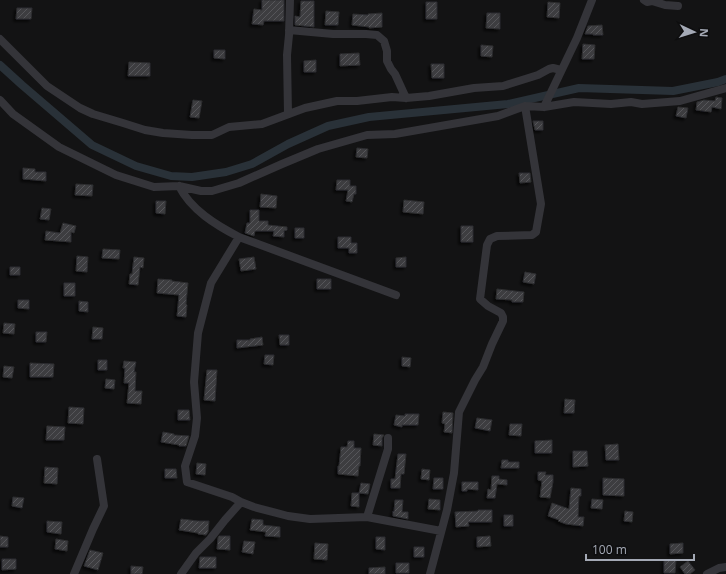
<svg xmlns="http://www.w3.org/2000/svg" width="726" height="574" font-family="'Open Sans',sans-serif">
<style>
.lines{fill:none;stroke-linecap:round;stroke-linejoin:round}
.canal{stroke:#293138;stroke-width:8}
.building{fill:url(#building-hatch);stroke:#2d2d30;filter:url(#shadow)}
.minor{stroke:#343439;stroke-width:8}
</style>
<defs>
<pattern id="building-hatch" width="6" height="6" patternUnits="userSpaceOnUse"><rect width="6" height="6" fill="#3d3e41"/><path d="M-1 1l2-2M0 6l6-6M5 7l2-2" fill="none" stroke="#56575a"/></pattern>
<filter id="shadow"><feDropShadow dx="-2.5" dy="2.5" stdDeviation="1" flood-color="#0009"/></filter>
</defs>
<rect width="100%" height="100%" fill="#131314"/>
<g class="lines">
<path class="canal" d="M0 65 22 85 92 145 136 166 171 176 192 177 226 172 252 164 288 144 328 126 369 117 508 104 579 88 673 91 718 82 726 79"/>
</g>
<path class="building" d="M262 0H284V21H264L263 25 252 24 254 9 262 10Z
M301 1H314V27L295 25V16L300 17Z
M426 2H437V19H426Z
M548 2 560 3 559 18 547 17Z
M17 8H32L31 19H16Z
M326 11 339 12 338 25H325Z
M382 13V27L369 28V27L352 25 353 14 368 15V14Z
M487 13H500V29L486 28Z
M602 25 603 35H593V34H585L588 26Z
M583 44 595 45 594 59H582Z
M481 45 493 46 492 57 481 56Z
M214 50H225V59L214 58Z
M359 53 360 65 340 66V54Z
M316 60V72H304V61Z
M129 62 150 63V76H128Z
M431 64H444V78H432Z
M716 97 722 98 721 109 712 107 711 112 696 110 697 102 704 100 715 101Z
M193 100 202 101 199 118 190 117Z
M678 107 688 108 686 118 676 116Z
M533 121H543V130H535Z
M357 148 368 149 367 158 356 157Z
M23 168 35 169V172H46V181L23 179Z
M519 173H530L531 182 520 183Z
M337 180H350V186H356V194H354L352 202 346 201 348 190H336Z
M76 184 93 185 92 196 75 195Z
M261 194 277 196 276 208 260 207Z
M404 200 424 202 423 214 403 212Z
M156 201H166L165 214 156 213Z
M42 208 51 209 49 220 40 219Z
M250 210H259V221H268V225L287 227V230L284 231V237L273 236 274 231H255L254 236 245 233 247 223H250Z
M63 223 76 226 74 233 71 232V242L45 240 46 231 60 233Z
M461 226H473V242H461Z
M295 228H304V238H295Z
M338 237H351V243H357V253H349V248H338Z
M103 249 120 250 119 259 102 258Z
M77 256 88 257 87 272 76 271Z
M134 257 144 258 143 268 140 267 138 285 129 284 130 274H132Z
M254 257 256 269 241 271 239 259Z
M406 257V267H396V258Z
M10 267H20V275H10Z
M525 272 536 274 534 284 523 282Z
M158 279 172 280V281L188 283 186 304 187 305 186 317 177 316 179 295 157 293Z
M317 279H331V289H317Z
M64 283H75V296H64Z
M497 289 524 292 523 302H512V300L496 299Z
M18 300H29V309L18 308Z
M79 301 88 302V312L79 311Z
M4 323 15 324 14 334 3 333Z
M93 327 103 328 102 339H92Z
M36 332H47L46 342H36Z
M279 335H289V345H280Z
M262 337 263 345 237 348V340H250V339Z
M265 355H274L273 365 264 364Z
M402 357 411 358 410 367 402 366Z
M98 360H107V370H98Z
M124 361 136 362 134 372H136L135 391H142L141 404 127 403 129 383H124L125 368H123Z
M30 363 54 364 53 377H30Z
M4 366 14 367 12 378 3 377Z
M207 370H217L215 401 204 400Z
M106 379 115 380 114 389 105 388Z
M565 399 575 400 574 413H564Z
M69 407 84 408 83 424 68 423Z
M178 410H189L190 420H178Z
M443 412 453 413 452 433 444 432 445 424 442 423Z
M405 414H419L418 425H402V427L394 425 396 415 405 416Z
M477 418 492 420 490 431 475 428Z
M510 424H522L521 436 509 435Z
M47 426 65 427 64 440H46Z
M163 432 174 434V435L189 436 186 446H179V445L161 442Z
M374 434 384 435 382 438V446L373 445Z
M552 440V453H535V441Z
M348 441H354V448H361L360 466H359L358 476 338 474V466H339L341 447H347Z
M618 444 619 460H606L605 445Z
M573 451H587L588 466 573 467Z
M398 454H406L404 474H401L400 488H391V479H395Z
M502 460H508V462H519V468H501Z
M197 463 206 464 205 475 196 474Z
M45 467 58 468 57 484 44 483Z
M165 469H176L177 478H165Z
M422 469 430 470 429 480 421 479Z
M538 472H546L545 475H553V482L550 498 540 497 542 481 538 480Z
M492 476H499V479L507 480V485L497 484 495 498H487L488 489 491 490Z
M434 478H443V489H433Z
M603 478 624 479V496L603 495Z
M462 482H478V490L467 489V491H462Z
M361 483 370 484 368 494 359 493Z
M571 488 581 489V496H579L578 517H584L583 526 566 524 558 521 559 520 548 516 552 503 569 509Z
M352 493H359V507L351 506Z
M13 497 24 498 22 508 12 506Z
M429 499 440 500V510L428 509Z
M592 499 603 500 602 509 591 508Z
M395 500H403L402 512H408V519L393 516V511L394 512Z
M478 510H492V522H468L469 526 456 527 455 512 478 511Z
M625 511 633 512 632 522 624 521Z
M504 515H513V526H504Z
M181 519 198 521H209L208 532 206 535 198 534V533L179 530Z
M252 519 263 520V525L280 527V537L265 536 266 532 250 530Z
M47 521 62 522 61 534 47 532Z
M0 536 8 537V547H0Z
M219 536H230V550L217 549 218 538Z
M490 536 491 546 477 547V537Z
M376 537H385V550L376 549Z
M56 539 68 541 67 551 55 549Z
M244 541 255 542 253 554 242 552Z
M315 543 328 544 327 560 314 559Z
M683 543V553L670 554V544Z
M414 547H424V557H414Z
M90 550 103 553 98 570 84 566Z
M200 557H216V568H199Z
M2 559H16V569L2 570Z
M664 560H676L675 573H664Z
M688 561 695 570 690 574H685L680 567Z
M396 563H409V573H396Z
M131 566 143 567 142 574H131Z
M385 567V574H369V568Z"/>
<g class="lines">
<path class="minor" d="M644 0 647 2 652 1 665 5 678 6
M289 30 333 34H366L377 35 384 41 387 51V61L391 69 395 74 406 98
M0 39 47 86 80 108 93 114 123 123 145 130 163 133 192 135H212L229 127 262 124 305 108 337 101H357L392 97 406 98 429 96 474 88 503 86 538 75 549 69 553 68 561 70
M0 100 13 114 59 147 116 175 154 187 179 186 201 191H212L239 183 282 164 318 149 367 135 395 134 498 116 525 106 544 107 574 102 611 104 631 102 642 104 680 101 726 88
M544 107 577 38 592 0
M288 114 287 55 289 35 290 0
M179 186C191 210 216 225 239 237L396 295
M239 237 211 283 198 333 194 382 197 418 195 436 185 466 187 482 232 497 241 502
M367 517 388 449V438
M74 574 93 529 104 506 97 459
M181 574 196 553 210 539 225 520 241 502 254 507 288 516 310 519 367 517 441 531
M430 574 447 510 454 473 459 412 475 380 483 367 492 344 503 321V317L501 313 488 306 480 299 487 245 490 239 497 236 532 235 536 232 541 204 525 106
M707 574 719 568 726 567"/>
</g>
<g transform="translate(694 32) rotate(94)" stroke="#0e0e0f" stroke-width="3" paint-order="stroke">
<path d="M0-3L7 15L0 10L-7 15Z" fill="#a4a9b5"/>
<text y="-6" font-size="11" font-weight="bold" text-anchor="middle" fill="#a4a9b5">N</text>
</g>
<path d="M586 554v6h108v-6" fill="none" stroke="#a4a9b5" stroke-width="2"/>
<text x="592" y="554" font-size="12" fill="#a4a9b5" stroke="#0e0e0f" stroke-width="3" paint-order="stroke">100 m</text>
</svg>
